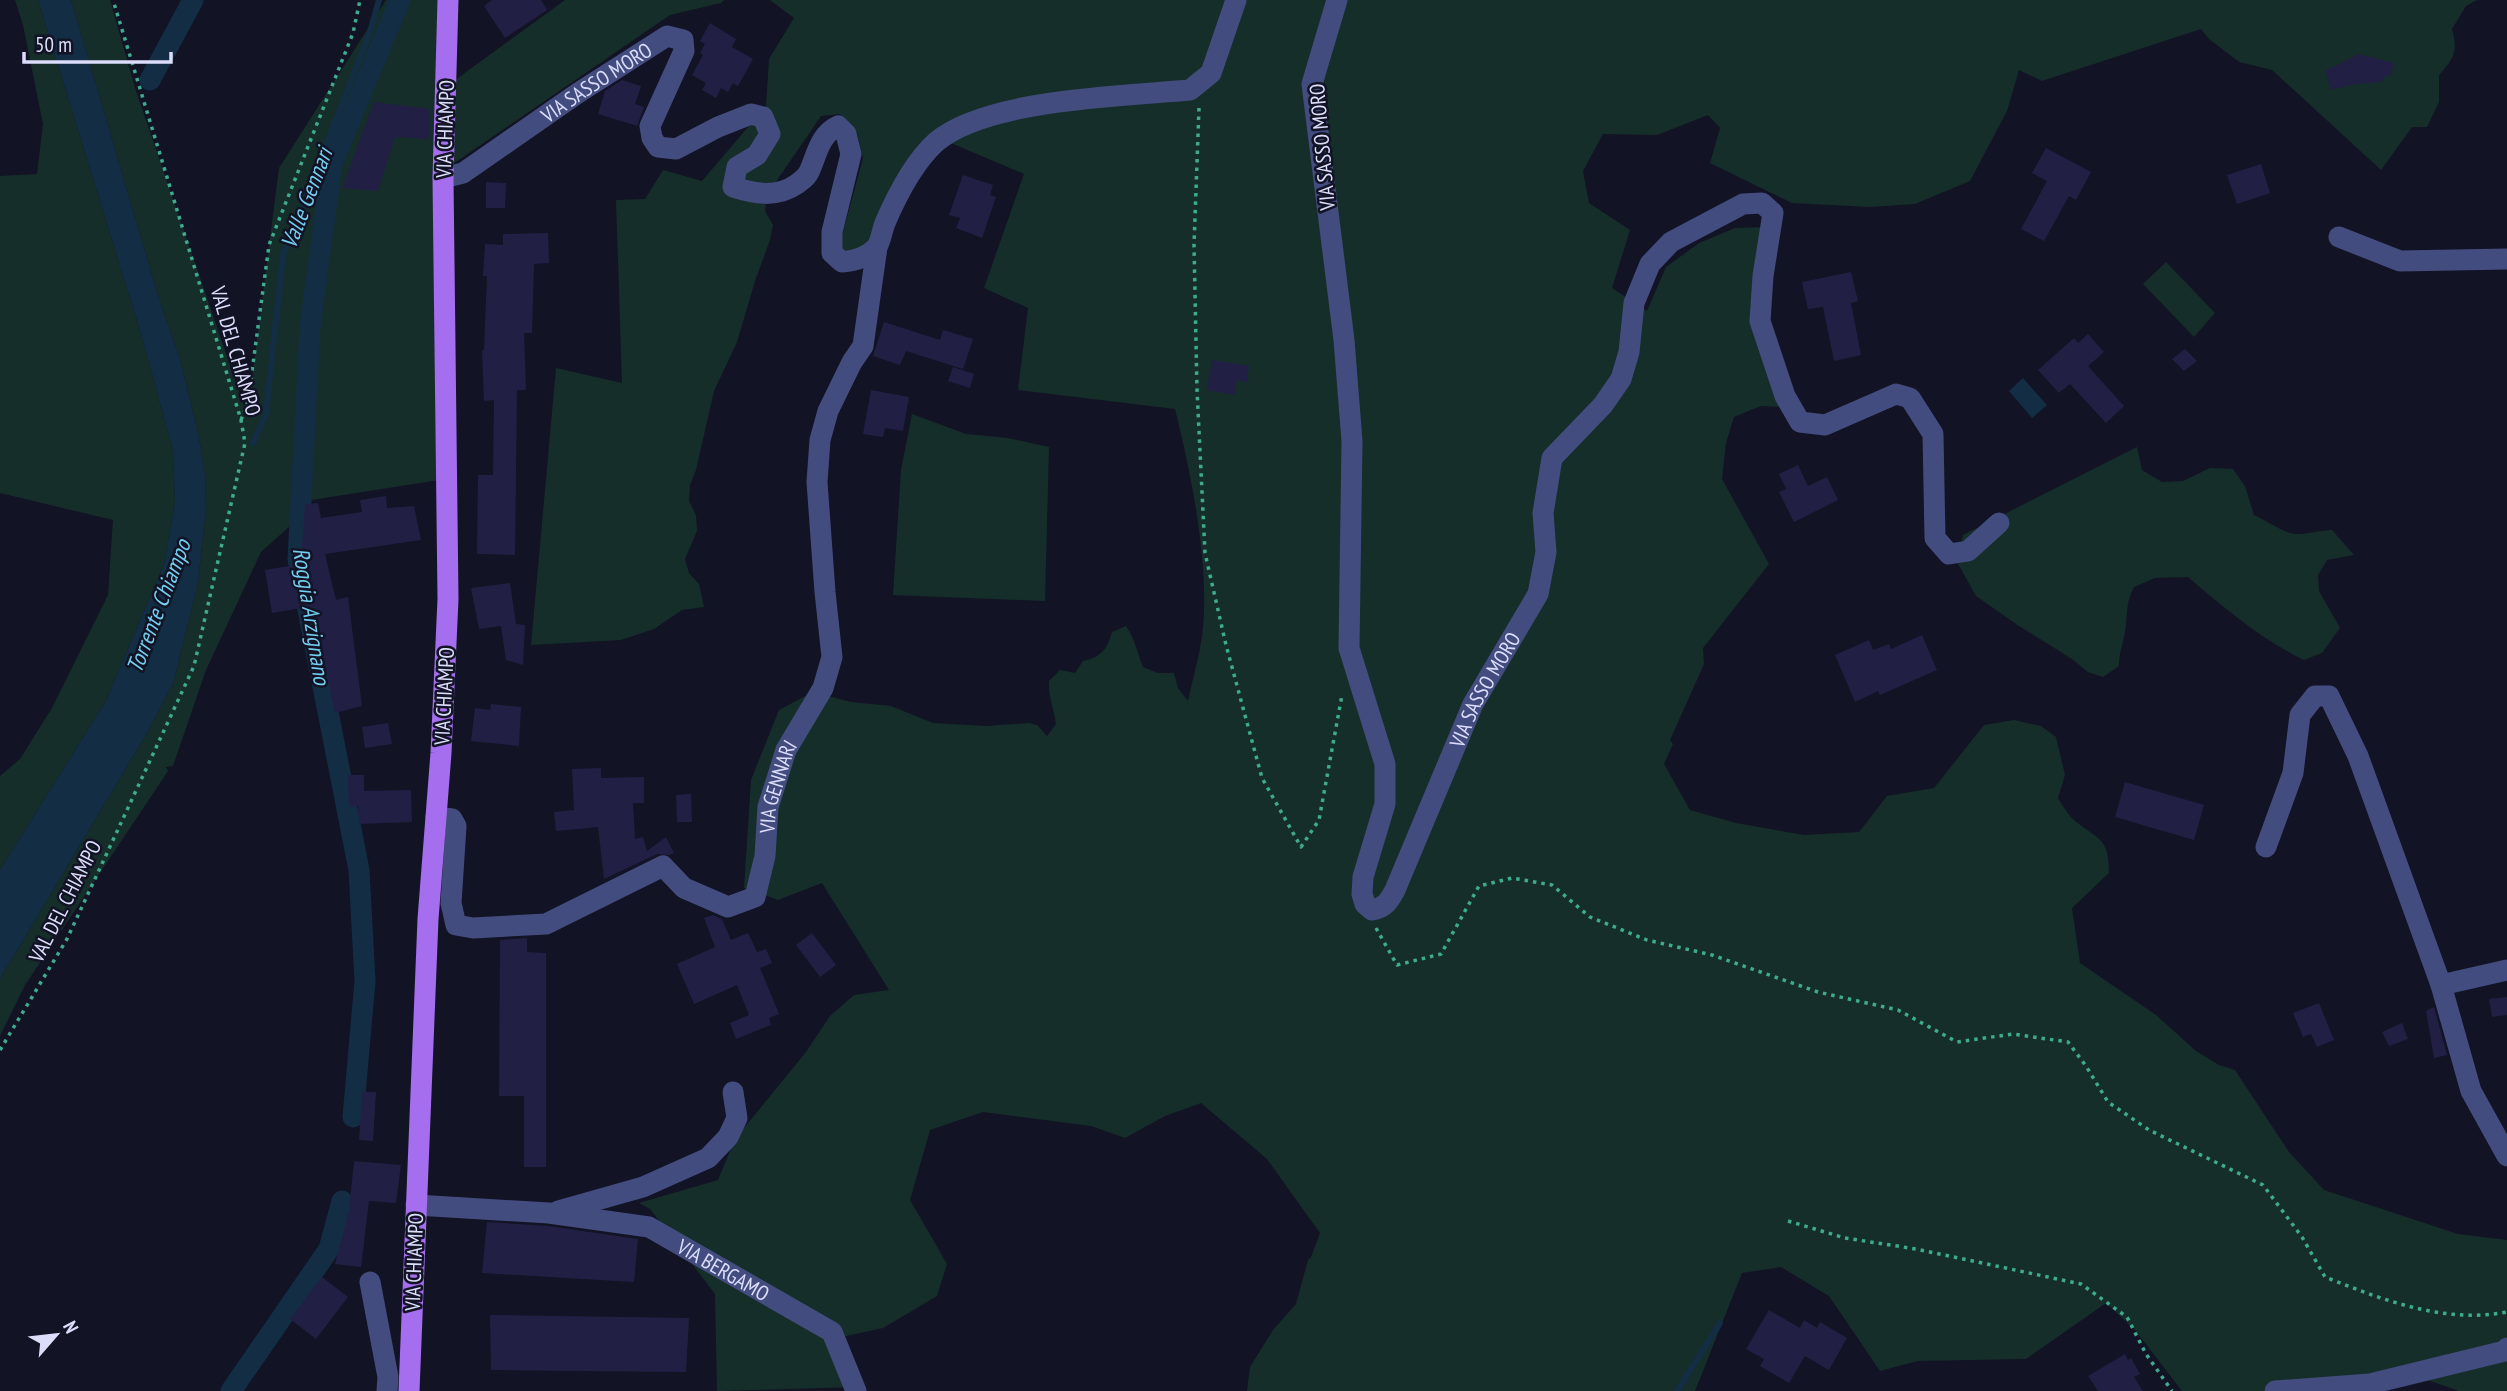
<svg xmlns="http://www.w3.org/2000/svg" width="2507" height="1391" font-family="'PT Sans Narrow',sans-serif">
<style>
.green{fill:#162e29}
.water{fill:#132e44}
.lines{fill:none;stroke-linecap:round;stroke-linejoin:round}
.stream{stroke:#132e44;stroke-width:6}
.canal{stroke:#132e44;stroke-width:21}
.building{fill:#212044}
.path{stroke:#3eab8f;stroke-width:3.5;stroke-dasharray:3.5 5;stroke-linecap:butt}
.minor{stroke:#434c7f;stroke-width:21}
.major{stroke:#a56eee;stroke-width:21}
.labels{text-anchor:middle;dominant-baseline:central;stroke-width:5;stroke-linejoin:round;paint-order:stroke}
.street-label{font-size:21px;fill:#dbddfb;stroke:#121325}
.water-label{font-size:23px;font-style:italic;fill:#74ceef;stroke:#121325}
</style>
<rect width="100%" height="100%" fill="#121325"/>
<path class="green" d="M15 0H38L142 337 173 450 175 503 164 564 106 701 0 870V776L20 759 52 708 108 595 113 520 0 493V176L37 174 43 124 23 25Z
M71 0H110L136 91 244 406 250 395 279 168 386 0H451V83L565 0H724L721 3 670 15 447 168 452 478 305 501 299 518 261 552 206 670 173 766 166 767 168 771 25 985 0 1036V979L147 733 173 684 198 583 206 507 205 475 199 437 180 359 159 299Z
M770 0H2477L2466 6 2452 29C2458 52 2454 58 2439 75V102L2427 127H2412L2381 170 2272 70 2239 62 2209 39 2201 29 2042 81 2019 70 2007 111 1970 181 1915 204 1870 207 1792 203 1710 163 1720 128 1708 115 1657 135 1603 134 1583 171 1589 203 1630 230 1612 288 1647 311 1666 267 1699 243 1735 228 1770 227 1765 283 1782 407 1761 406 1734 417 1726 443 1722 479 1769 564 1703 648 1704 664 1670 740 1673 744 1664 764 1690 810 1736 823 1804 835 1859 832 1887 796 1934 788 1984 725 2014 720 2041 726 2056 737 2065 775 2058 798C2063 806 2068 815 2075 821 2099 840 2109 838 2109 873L2072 908 2080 963 2156 1015 2196 1051 2219 1065 2235 1070 2289 1152 2324 1190 2458 1234 2507 1240V1391H2459L2416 1376 2341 1391H2182L2135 1330 2106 1303 2026 1359 1918 1361 1880 1371 1829 1296 1781 1267 1742 1273 1695 1391H1247L1250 1367 1273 1330 1296 1304 1308 1260 1311 1257 1320 1233 1267 1159 1201 1103 1165 1116 1125 1138 1091 1126 983 1112 930 1130 910 1200 947 1264 937 1296 883 1328 842 1337 856 1387 717 1391 715 1294 650 1209 639 1203 718 1180 735 1139 806 1052 830 1016 854 995 889 990 822 883 778 900 744 888 751 780 779 710 813 692 851 702 891 706 933 723 986 726 1029 723 1037 725 1047 736 1056 724C1054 709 1048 696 1049 681L1060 670 1075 673 1083 661C1101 657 1107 650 1112 632L1126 626C1135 639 1137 652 1143 667L1158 673H1174L1178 688 1188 701C1193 677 1201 651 1203 627 1209 562 1191 473 1175 409L1018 390 1028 308 984 288 1024 174 951 143 924 165 887 236 842 255 839 247 863 158 857 133 839 114 821 116 767 195 765 211 773 225 770 240 755 281 737 342 714 391 696 470 690 485 689 501 696 515 697 531 685 559 689 573 699 584 704 607 682 610 654 629 621 640 531 645 556 368 622 383 616 200 645 199 663 170 702 181 766 106 769 59 794 18Z
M2166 262 2215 313 2194 337 2143 284Z
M912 414 966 434 1008 438 1049 447 1045 601 893 595 901 470Z
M2137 447 2142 470 2162 482 2183 481 2210 468 2233 469 2245 486 2254 515C2268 521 2282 533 2297 534 2302 535 2323 530 2332 530L2354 555 2327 560 2318 575 2319 591 2340 628 2322 653 2304 660C2261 639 2224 608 2188 577L2155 578 2134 587C2125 605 2128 614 2125 632 2123 645 2119 651 2119 666L2103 677 2088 672 2072 659 2019 626 1976 596 1957 562 1963 535Z"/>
<path class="water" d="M38 0H71L159 299 180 359 199 437 205 475 206 507 198 583 173 684 147 733 0 979V870L106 701 164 564 175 503 173 450 142 337Z
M2023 378 2047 405 2032 418 2009 391Z"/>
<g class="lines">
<path class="stream" d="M253 443 266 414 283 255 369 35 379 0
M1677 1391 1720 1323"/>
<path class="canal" d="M150 80 193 0
M353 1117 365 981 359 870 298 559 310 327 332 164 400 0
M231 1391 329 1249 342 1201"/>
</g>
<path class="building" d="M492 0H541L547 10 505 38 484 6Z
M710 23 736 39 732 47 753 59 738 86 733 83 728 92 721 88 716 98 702 90 706 83 692 75 703 55 700 53 705 44 700 41Z
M2359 54 2394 63 2391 75 2383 77 2382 82 2356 84 2331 90 2325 71Z
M622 80 641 86 635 104 644 107 637 126 598 114 605 91Z
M374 102 430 109 429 139 395 137 378 191 342 188Z
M2046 148 2091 172 2076 200 2069 196 2044 241 2021 229 2047 181 2032 173Z
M2261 164 2270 193 2237 204 2227 175Z
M963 175 993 185 990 195 996 197 982 238 956 228 960 218 949 215Z
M486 182 506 183 505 208H486Z
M548 233 549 263 534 264 532 333H524L526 390H517L515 555 477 554 478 475H493L494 400 484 401 482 350H484L487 276H483L485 244 503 245V234Z
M1851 272 1858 301 1851 303 1861 355 1834 361 1823 307 1808 309 1802 282Z
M884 322 940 340 943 330 973 339 963 369 906 351 900 365 873 356Z
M2088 334 2104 352 2088 366 2124 406 2106 423 2070 384 2059 393 2038 370 2074 338 2078 343Z
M2185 349 2197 361 2184 371 2172 359Z
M1212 360 1249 366 1247 382 1237 380 1235 395 1207 390Z
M953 367 974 374 970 388 948 381Z
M871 390 909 397 903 431 885 428 883 437 863 434Z
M1798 465 1808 486 1827 477 1838 500 1794 522 1779 492 1786 489 1779 474Z
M386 496 387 508 414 506 421 540 325 554 336 600 348 597 362 706 335 713 312 606 272 613 265 570 301 564 305 504 318 503 321 518 362 512 360 500Z
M510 583 516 624 525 625 523 665 506 660 501 626 479 629 471 588Z
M1922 635 1937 670 1880 695 1878 691 1855 702 1835 655 1869 640 1873 650 1889 644 1891 649Z
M491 704 521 707 519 746 471 741 475 708 490 710Z
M388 723 392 744 365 748 362 727Z
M601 768V778L644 777V803H633L635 839 643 837 647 851 666 837 674 853 669 855 657 854 604 879 598 827 556 831 554 812 574 810 572 769Z
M348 775H364V791L411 790 412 822 359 824 358 806 349 807Z
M2125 782 2204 805 2194 840 2115 817Z
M691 794 692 822H677L676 795Z
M713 915 722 919 731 940 748 933 757 952 766 949 772 963 760 968 779 1014 769 1018 771 1025 736 1039 730 1023 749 1015 737 985 694 1004 677 964 715 947 704 918Z
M812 933 836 965 820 977 796 945Z
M527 938V952L546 953V1167H524V1096H499L500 940Z
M2507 997V1015L2492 1017 2489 999Z
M2319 1003 2334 1040 2317 1047 2311 1034 2303 1037 2293 1013Z
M2434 1007 2447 1055 2434 1058 2426 1011Z
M2402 1023 2408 1039 2389 1046 2382 1032Z
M362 1092H376L373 1141 359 1140Z
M354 1161 401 1165 396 1203 369 1201 361 1267 335 1264 349 1211Z
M487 1222 548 1226 638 1239 634 1282 482 1273Z
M322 1277 348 1297 316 1339 290 1319Z
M1769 1310 1800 1328 1804 1320 1817 1328 1820 1322 1847 1338 1829 1370 1805 1356 1789 1383 1760 1366 1764 1359 1746 1349Z
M490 1315 689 1318 686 1372 491 1370Z
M2125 1354 2128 1360 2131 1358 2140 1374 2134 1377 2143 1391H2098L2088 1376Z"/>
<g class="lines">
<path class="path" d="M1199 108 1194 245 1197 390 1205 553 1226 645 1262 778 1301 847 1319 820 1342 695
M241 420 248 401 269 245 353 33 360 0
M1376 928 1397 965 1441 954 1479 886 1512 878 1552 885 1590 917 1647 940 1712 955 1818 992 1898 1010 1957 1042 2013 1034 2068 1042 2086 1066 2108 1102 2149 1130 2263 1185 2302 1237 2325 1277C2383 1300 2444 1324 2507 1312
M0 1050 67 939 194 666 245 443 241 420 113 0
M1788 1221 1845 1238 1916 1249 2081 1284 2127 1317 2146 1354 2172 1391"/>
<g class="minor">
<path id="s1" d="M1337 0 1312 84 1344 340 1352 441 1349 648 1385 764V804L1363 877 1362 894 1365 904 1372 910C1385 908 1389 901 1395 890L1473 704 1538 594 1546 552 1543 513 1552 458 1603 405 1621 379 1629 352 1634 303 1650 264 1671 242 1743 204 1762 203 1773 213 1763 276 1760 321 1785 396 1800 422 1825 425 1896 394 1910 398 1933 434 1935 538 1949 554 1968 551 1999 523"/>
<path id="s2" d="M443 178 463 173 578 93 667 36 683 40 684 51 650 126 652 138 658 147 676 149 718 127 751 114 763 117 770 134 757 155 737 167 733 187C755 194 777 198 797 184 802 180 806 178 809 172 817 155 819 135 838 126L846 134 851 154 832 232V253L842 262C854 261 867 257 876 248 881 242 882 230 885 223 897 195 913 163 936 142 986 99 1125 96 1190 90L1211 73 1236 0"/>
<path d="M2339 237 2400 261 2507 259"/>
<path id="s3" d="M436 817 452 819 456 826 451 903 456 925 473 928 546 924 663 866 684 888 728 907 755 897 765 856 768 807 786 750 823 688 832 657 825 592 817 482 820 440 828 411 852 362 863 346 877 247"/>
<path d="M2266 847 2293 773 2300 715 2315 696H2329L2358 756 2441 985"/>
<path d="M2507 970 2441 985 2471 1091 2507 1156"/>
<path id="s4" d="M416 1205 549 1213 649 1227 832 1332 856 1391"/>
<path d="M558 1211 643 1187 708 1158 728 1137 737 1118 733 1092"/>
<path d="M370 1282 388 1377 387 1391"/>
<path d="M2275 1391 2370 1384 2505 1351 2507 1348"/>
</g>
<path class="major" d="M409 1391 428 919 441 753 448 599 443 178 448 0"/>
</g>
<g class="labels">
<g class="street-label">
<text stroke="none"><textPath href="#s2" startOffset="182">VIA SASSO MORO</textPath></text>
<text transform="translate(445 129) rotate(-88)">VIA CHIAMPO</text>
<text transform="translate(1322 147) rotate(-95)">VIA SASSO MORO</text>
<text transform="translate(236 351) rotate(74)">VAL DEL CHIAMPO</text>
<text stroke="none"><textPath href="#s1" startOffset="1180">VIA SASSO MORO</textPath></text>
<text transform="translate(444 696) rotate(-87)">VIA CHIAMPO</text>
<text stroke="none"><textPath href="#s3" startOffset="565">VIA GENNARI</textPath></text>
<text transform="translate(65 901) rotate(-63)">VAL DEL CHIAMPO</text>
<text transform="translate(414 1262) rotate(-88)">VIA CHIAMPO</text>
<text stroke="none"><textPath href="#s4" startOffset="320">VIA BERGAMO</textPath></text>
</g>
<g class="water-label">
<text transform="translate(306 198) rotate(-69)">Valle Gennari</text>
<text transform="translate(158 606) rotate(-69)">Torrente Chiampo</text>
<text transform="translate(312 616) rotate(81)">Roggia Arzignano</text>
</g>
</g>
<g transform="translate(56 1335) rotate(62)" stroke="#121325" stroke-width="5" paint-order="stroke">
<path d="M0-5L12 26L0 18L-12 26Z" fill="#dbddfb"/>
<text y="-10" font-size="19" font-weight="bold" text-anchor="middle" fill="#dbddfb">N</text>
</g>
<path d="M24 52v10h147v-10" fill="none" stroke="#dbddfb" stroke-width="3.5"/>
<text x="35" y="52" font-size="21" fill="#dbddfb" stroke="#121325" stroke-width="5" paint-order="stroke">50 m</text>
</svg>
